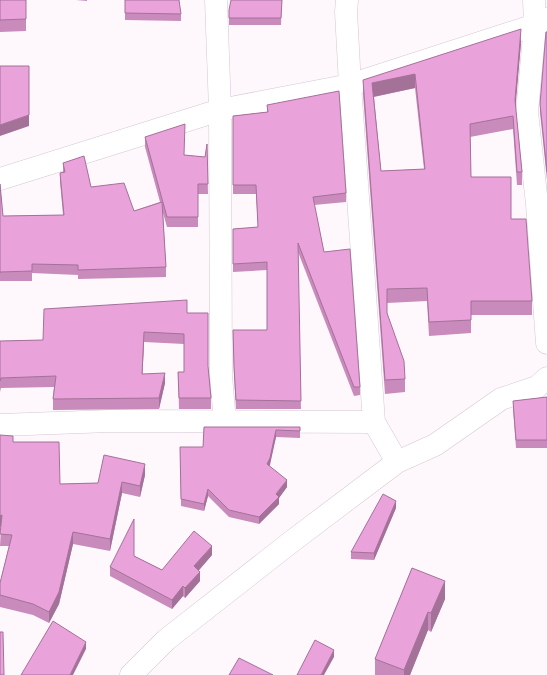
<svg xmlns="http://www.w3.org/2000/svg" width="547" height="675" font-family="Poppins,sans-serif">
<style>
.lines{fill:none;stroke-linecap:round;stroke-linejoin:round}
.street-casing{stroke:#d5c7d2;stroke-width:23}
.street{stroke:#fff;stroke-width:22}
.wall{fill:#c98bbc;fill-rule:evenodd}
.shaded-wall{fill:#a47199}
.building{fill:#eaa2db;stroke:#a47199;fill-rule:evenodd}
</style>
<rect width="100%" height="100%" fill="#fef8fd"/>
<g class="lines">
<defs>
<path id="street" d="M216 0 220 110 221 376 225 422
M347 0 346 12 350 85 374 422 397 462
M534 0 535 25 527 112 537 204 547 343
M0 179 220 110 350 85 535 25 547 19
M0 425 110 421 374 422
M131 675 166 640 291 542 397 462 435 445 501 399 537 387 547 378"/>
</defs>
<use href="#street" class="street-casing"/>
<use href="#street" class="street"/>
</g>
<path class="wall" d="M0 0H26V31L0 32Z
M76 0H87V1Z
M125 0 181 14V21L125 20Z
M282 0 281 25H229V10Z
M547 32V180L540 112V104Z
M521 43 515 106 522 172V185H517L513 129 470 137 471 177 511 219 532 301V315H471V333L429 336 427 301 387 303V313L405 379V392L385 394 363 94V80ZM415 88 424 169 381 171 374 97Z
M267 105 346 193V202L314 205 324 252 360 387V395L354 396 298 252 301 409H236L234 375 233 330H267V270L233 272V229L258 227 256 194H233V116L267 112Z
M145 137 185 155 205 157 207 144 208 194H198V227H167L163 213 166 267V277L78 279V275L32 273V281H0V184L3 216 63 215 60 182V173H63V163L91 187 134 211 160 202 145 147Z
M187 313 208 366 211 398V409H179L178 372H184V344L144 342 142 374 165 383 159 409 53 410V399L54 387 1 388 0 392V341L43 340Z
M547 397V448H516L513 409V401Z
M204 427H300V438L276 437 269 466 287 487 279 498V504L259 524 229 517 208 496 204 511 181 506 180 447H203Z
M0 435 13 442 60 484 98 483 145 475 140 497 122 493 110 551 73 544 59 604 49 623 33 615 0 607V583L9 546H0L1 527H0Z
M396 508 374 560 351 559V552Z
M212 555 198 571 200 581 185 598 183 596 172 609 110 576V567L134 556 162 570Z
M412 568 445 599 431 632 428 630 410 675H375V659Z"/>
<path class="shaded-wall" d="M521 29V43L515 113V100Z
M415 74V88L372 97V83Z
M29 115V126L0 136V125Z
M144 332V342L142 385V374Z
M165 373V383L159 409V398Z
M276 430V437L270 465 267 471V464Z
M145 464V475L140 497V486Z
M287 480V487L279 498V504L259 524V517Z
M122 482V493L110 551V539Z
M208 489V496L204 511V504Z
M396 501V508L374 560V553Z
M2 515V526L0 527V516Z
M73 532V544L59 604 49 623V612Z
M212 546V555L194 576V566Z
M200 572V581L185 598V588Z
M445 581V599L431 632V613Z
M183 586V596L172 609V600Z
M428 612V630L410 675H404V670Z
M86 642V649L73 675H70Z
M334 650V657L324 675H321Z"/>
<path class="building" d="M0 0H26V19L0 20Z
M125 0H179L181 14 125 13Z
M231 0H282L281 18H229V10Z
M521 29 515 100 522 172H517L513 116 470 124 471 177H511V219H526L532 301H471V320L429 322 427 288 387 289V313L404 361 405 379 385 380 363 80ZM415 74 425 169 381 171 372 83Z
M546 32H547V172L540 104Z
M0 66H29V115L0 125Z
M339 91 346 193 313 197 324 252 350 249 360 387H354L298 243 301 401 236 400 234 367 233 330H267V262L233 264V229L258 227 256 185H233V116L268 112 267 105Z
M185 124 184 155 205 157 207 144 208 184H198V217H167L145 137Z
M84 156 91 187 124 183 134 211 162 202 166 267 78 270V265L32 264V271L0 272V273V184L3 216 64 215 60 173 65 172 63 163Z
M187 300V313H208V366L211 398H179L178 372H184V334L144 332 142 374 165 373 159 398 53 399 56 376 1 378 0 381V341L43 340 44 309Z
M547 397V440H516L513 401Z
M204 427H300V431L276 430 270 458 267 464 287 480 276 494 279 497 259 517 229 510 208 489 204 504 181 499 180 447H203Z
M0 435 13 436V442H59L60 484 98 483 104 455 145 464 140 486 122 482 110 539 73 532 59 592 49 612 33 604 0 595V583L12 535 0 534 2 515 0 516Z
M383 494 396 501 374 553 351 552Z
M134 519V556L162 570 194 531 212 546 194 566 200 572 185 588 183 586 172 600 110 567Z
M412 568 445 581 431 613 428 612 404 670 375 659Z
M53 621 86 642 70 675H21Z
M0 632H3L4 675H0Z
M315 640 334 650 321 675H297Z
M239 658 273 675H229Z"/>
</svg>
